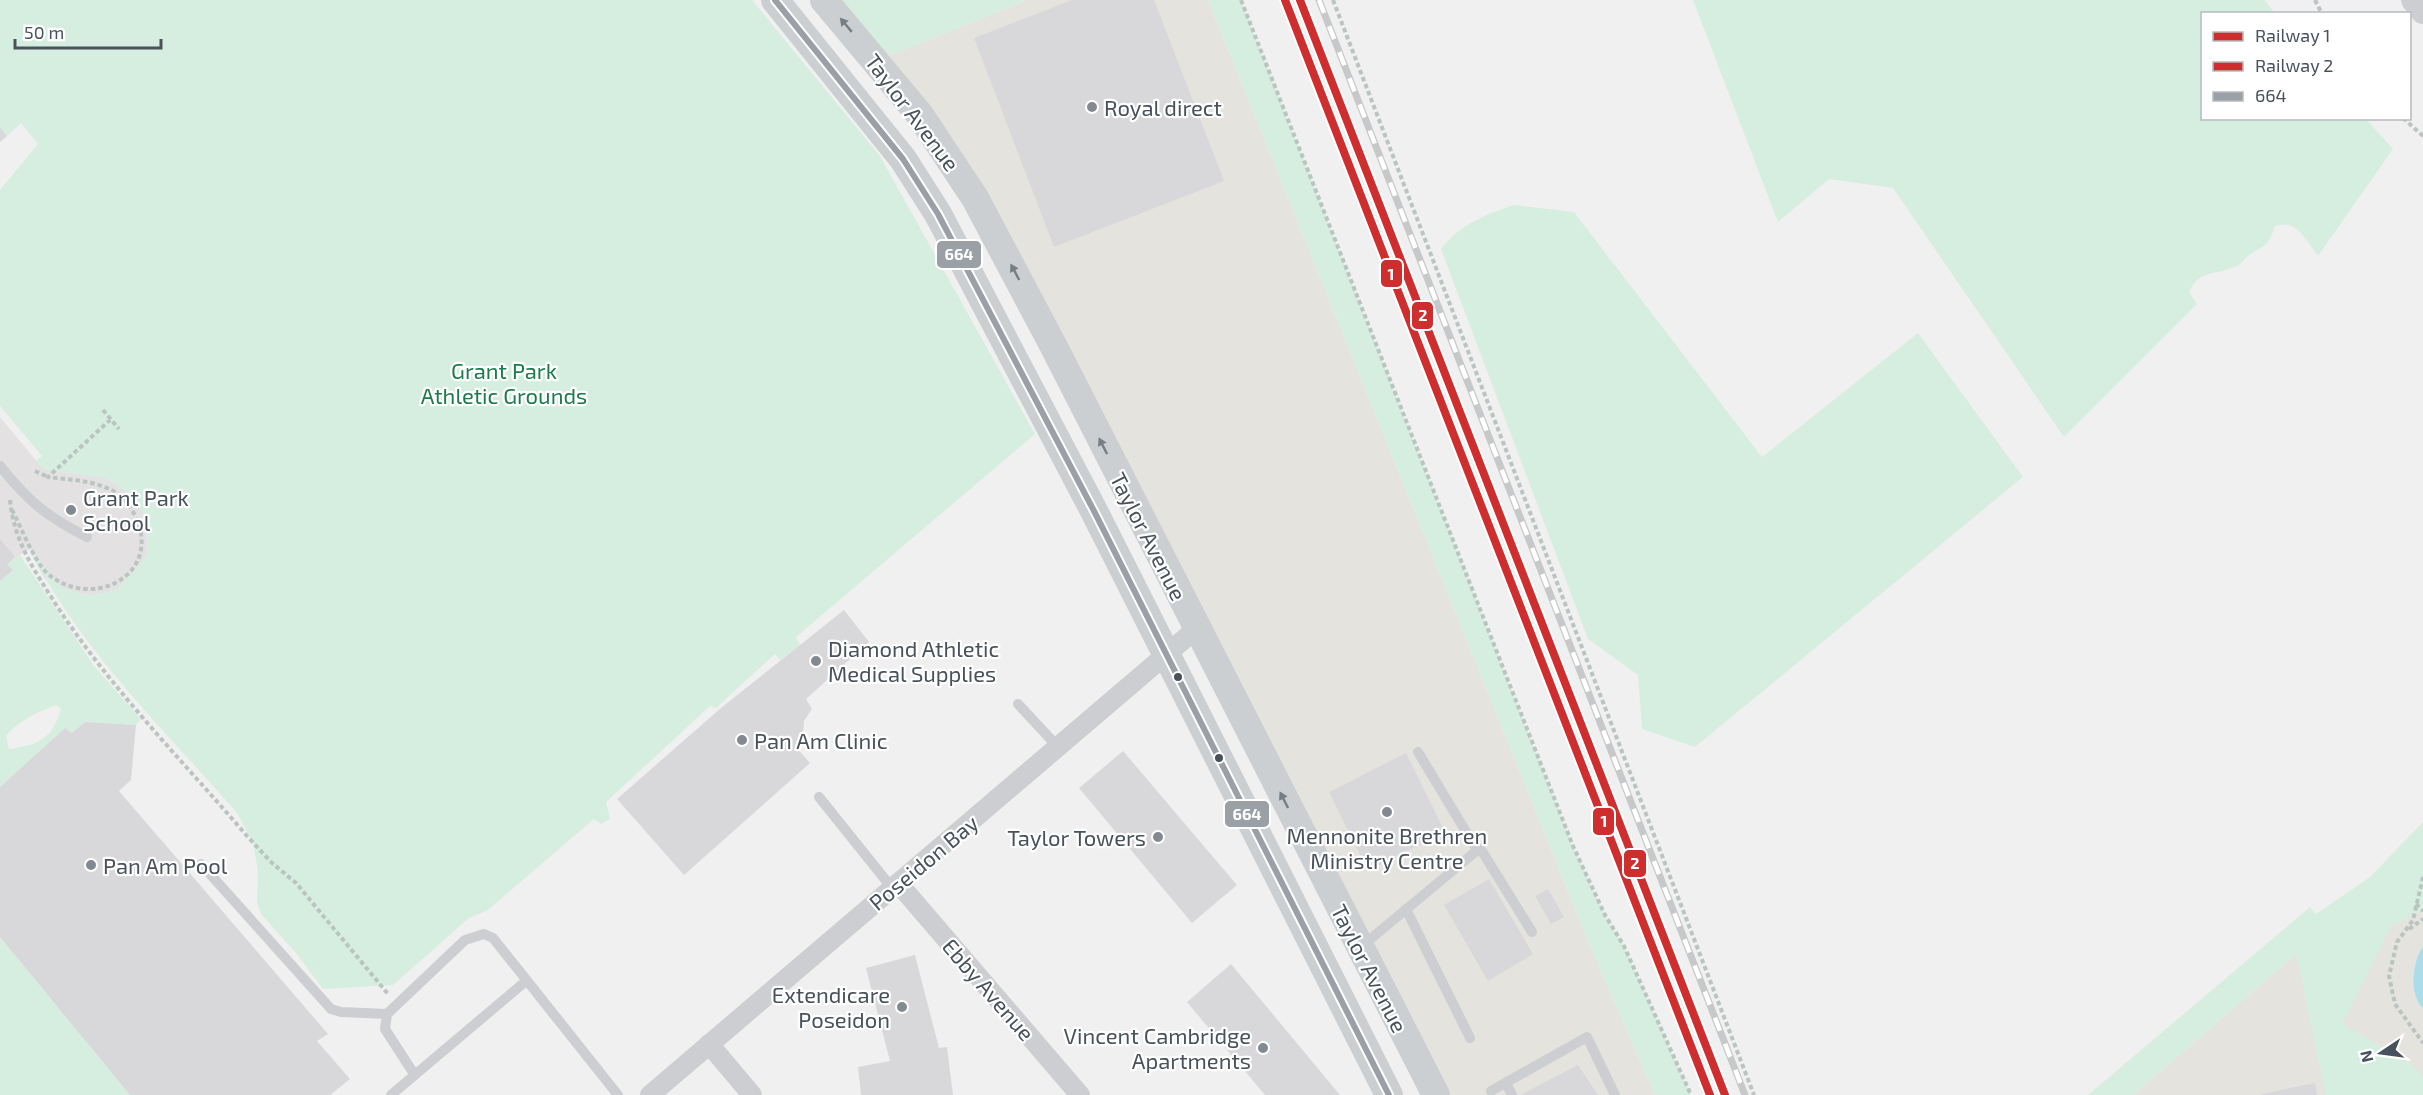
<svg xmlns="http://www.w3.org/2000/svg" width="2423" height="1095" font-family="'Exo 2',sans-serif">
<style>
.commercial{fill:#e5e3de}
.education{fill:#e3e1e2}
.green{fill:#d6eee0;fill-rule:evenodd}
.water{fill:#acdcea}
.building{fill:#d8d8da}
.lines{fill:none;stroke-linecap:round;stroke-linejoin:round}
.path{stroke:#bac5c1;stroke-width:4;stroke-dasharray:4.5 3;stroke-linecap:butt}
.service{stroke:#ccced1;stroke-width:10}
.minor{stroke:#ccced1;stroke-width:20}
.tertiary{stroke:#ccced1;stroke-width:24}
.secondary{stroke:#cccfd1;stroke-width:28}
.rail-casing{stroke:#c6c8ca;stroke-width:7}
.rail{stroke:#fff;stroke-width:4.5;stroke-dasharray:14;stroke-linecap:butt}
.bus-1-casing{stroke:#fff;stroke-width:10}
.bus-1{stroke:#9aa0a5;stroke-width:6}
.rail-1-casing{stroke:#fff;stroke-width:12}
.rail-2-casing{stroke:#fff;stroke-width:12}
.rail-1{stroke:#cf2e2f;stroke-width:8}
.rail-2{stroke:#cf2e2f;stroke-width:8}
.oneway{fill:#767e85}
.poi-dot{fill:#838990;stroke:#fff;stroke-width:2}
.bus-dot{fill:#48525c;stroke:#fff;stroke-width:2}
.labels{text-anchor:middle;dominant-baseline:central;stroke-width:4.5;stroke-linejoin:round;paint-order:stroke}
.poi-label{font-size:22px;fill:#48525c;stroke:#fff;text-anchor:start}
.street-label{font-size:22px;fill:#48525c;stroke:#fff}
.park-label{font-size:22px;fill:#1b7b4c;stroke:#fff}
.line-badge{stroke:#fff;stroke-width:2}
.badge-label{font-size:16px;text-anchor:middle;font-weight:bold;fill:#fff}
</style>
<rect width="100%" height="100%" fill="#f1f0f0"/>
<path class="commercial" d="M1027 0H1208L1590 946 1655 1095H1436L1054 347 876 61Z
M2423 850V1095H2133L2297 953Z"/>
<path class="education" d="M0 417 43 469 106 478 135 497 148 522 147 556 116 590 101 594H83L62 588 44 578 29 549 7 564 13 570 0 581Z"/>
<path class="green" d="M0 0H752L880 156 1035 434 796 637 800 645 780 660 775 654 716 708 710 706 606 802 610 819 601 824 594 819 488 910 469 918 393 985 323 989 295 952 261 914 257 903 258 871 253 843 237 813C164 729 79 649 29 548L62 588 83 594H101L116 590 147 556 148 522 135 497 106 478 43 469 36 461 42 456 0 406V190L38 144 21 123 7 136 0 127Z
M824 0H1027L876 61Z
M1208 0H1241L1573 846 1605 915 1624 946 1691 1095H1655L1590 946Z
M1693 0H2264L2275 13 2202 14V118L2366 119 2393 149 2318 256C2307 242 2296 218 2275 226 2269 246 2265 245 2249 255 2244 259 2241 265 2235 267 2215 275 2199 270 2189 292L2197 304 2064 437 1893 188 1829 179 1778 222Z
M1514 205 1574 212 1762 457 1918 333 2023 477 1695 747 1642 729 1638 675 1588 639 1441 249C1460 224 1485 215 1514 205Z
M20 555 94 666 141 719 136 725 85 722 72 733 64 729 0 787V581L12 571 7 565ZM56 705 61 709C52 739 39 745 9 749L6 736C16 722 40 711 56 705Z
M2423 822V910L2391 926 2342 1024 2409 1062 2423 1076V1095H2326L2296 954 2133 1095H2088L2310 907 2316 914 2370 877Z
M0 937 130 1095H0Z"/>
<path class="water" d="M2423 946V1008C2408 994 2413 961 2423 946Z"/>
<path class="building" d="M1072 0H1154L1224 181 1054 247 974 38Z
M0 127 7 136 0 142Z
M0 539 15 557 7 565 13 570 0 581Z
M844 610 869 642 806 699 812 709 804 721 803 734 795 746 810 763 684 875 617 799 721 708Z
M85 722 136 725 131 780 119 791 328 1034 317 1041 350 1079 330 1095H130L0 937V787L65 728 72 733Z
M1123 751 1237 885 1192 923 1079 788Z
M1406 753 1445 832 1368 871 1329 792Z
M1489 879 1533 954 1488 981 1444 905Z
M1548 889 1564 917 1551 924 1535 896Z
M915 955 939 1048 947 1047 953 1095H861L858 1067 890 1061 866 968Z
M1231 964 1340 1095H1265L1187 1002Z
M1578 1065 1598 1095H1520Z
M2315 1083 2317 1095H2262V1094Z"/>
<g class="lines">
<path class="path" d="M1241 0 1573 846 1605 915 1624 946 1691 1095
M1333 0 1754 1095
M2315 0 2322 14
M2403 118 2423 136
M103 410 119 429
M35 471 48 477
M10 500C14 541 34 570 55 603 110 688 182 760 247 836L272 863 296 883 388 994
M12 510C21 527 35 563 48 574 91 610 160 577 137 520 133 510 125 498 115 492 94 480 71 480 48 477L110 420
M2423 877 2413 920 2397 942 2389 976 2395 1004 2423 1043
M2416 904 2423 911
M2409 929 2423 919"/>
<path class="service" d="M0 466C29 502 46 516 87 537
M1018 704 1058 747
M1418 752 1477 850
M819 797 892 888
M201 864 331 1009 341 1012 387 1014
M1406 909 1470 1038
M1362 946 1480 848 1532 932
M414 1074 385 1029 387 1014 465 940 484 934 493 938 618 1095
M1506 1083 1512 1095
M1491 1091 1587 1037 1615 1095
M391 1095 526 981"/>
<path class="minor" d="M898 883 1080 1095
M709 1044 752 1095
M650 1095 1196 629"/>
<path class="tertiary" d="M2413 0 2423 12"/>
<path class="secondary" d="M775 0 903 159 938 214 1094 511 1389 1095
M824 0 920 115 975 198 1054 347 1436 1095"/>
<defs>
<path id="rail" d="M1319 0 1745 1095"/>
</defs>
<use href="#rail" class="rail-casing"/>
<use href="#rail" class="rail"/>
<defs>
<path id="bus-1" d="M775 0 903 159 938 214 1094 511 1389 1095"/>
</defs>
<use href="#bus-1" class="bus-1-casing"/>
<use href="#bus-1" class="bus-1"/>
<defs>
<path id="rail-1" d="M1285 0 1710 1095"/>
<path id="rail-2" d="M1300 0 1725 1095"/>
</defs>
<use href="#rail-1" class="rail-1-casing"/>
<use href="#rail-2" class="rail-2-casing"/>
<use href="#rail-1" class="rail-1"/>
<use href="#rail-2" class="rail-2"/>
</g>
<defs><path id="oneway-solid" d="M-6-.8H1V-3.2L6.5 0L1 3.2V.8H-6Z" transform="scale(1.5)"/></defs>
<g class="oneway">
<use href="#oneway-solid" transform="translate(846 25) rotate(-130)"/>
<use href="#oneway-solid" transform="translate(1015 272) rotate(-118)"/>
<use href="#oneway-solid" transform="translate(1103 446) rotate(-117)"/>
<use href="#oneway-solid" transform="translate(1284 800) rotate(-117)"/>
</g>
<g class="poi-dot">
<circle cx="1092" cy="107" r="6"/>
<circle cx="71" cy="510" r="6"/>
<circle cx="816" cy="661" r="6"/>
<circle cx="742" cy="740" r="6"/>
<circle cx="1387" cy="812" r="6"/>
<circle cx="1158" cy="837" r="6"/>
<circle cx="91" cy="865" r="6"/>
<circle cx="902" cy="1007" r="6"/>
<circle cx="1263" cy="1048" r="6"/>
</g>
<g class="bus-dot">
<circle cx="1178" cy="677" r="5"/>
<circle cx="1219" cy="758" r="5"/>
</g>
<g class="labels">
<g class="poi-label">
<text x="1104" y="107">Royal direct</text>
<text x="83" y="497">Grant Park<tspan x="83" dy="25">School</tspan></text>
<text x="828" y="648">Diamond Athletic<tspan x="828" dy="25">Medical Supplies</tspan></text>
<text x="754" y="740">Pan Am Clinic</text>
<text x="1387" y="835" text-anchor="middle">Mennonite Brethren<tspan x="1387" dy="25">Ministry Centre</tspan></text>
<text x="1146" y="837" text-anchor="end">Taylor Towers</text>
<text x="103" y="865">Pan Am Pool</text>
<text x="890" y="994" text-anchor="end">Extendicare<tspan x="890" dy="25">Poseidon</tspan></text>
<text x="1251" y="1035" text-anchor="end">Vincent Cambridge<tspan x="1251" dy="25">Apartments</tspan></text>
</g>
<g class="street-label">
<text transform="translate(913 112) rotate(53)">Taylor Avenue</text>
<text transform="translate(1149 536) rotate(63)">Taylor Avenue</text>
<text transform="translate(923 862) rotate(-40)">Poseidon Bay</text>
<text transform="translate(1370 968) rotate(63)">Taylor Avenue</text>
<text transform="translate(989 989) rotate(49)">Ebby Avenue</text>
</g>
<g class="park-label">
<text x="504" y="370">Grant Park<tspan x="504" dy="25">Athletic Grounds</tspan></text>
</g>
</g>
<g class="line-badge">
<rect x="936" y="240" width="46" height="29" rx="6" fill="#9aa0a5"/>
<rect x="1380" y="259" width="23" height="29" rx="6" fill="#cf2e2f"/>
<rect x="1411" y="301" width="23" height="29" rx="6" fill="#cf2e2f"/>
<rect x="1224" y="800" width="46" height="28" rx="6" fill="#9aa0a5"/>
<rect x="1592" y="807" width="23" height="29" rx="6" fill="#cf2e2f"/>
<rect x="1623" y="849" width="24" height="29" rx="6" fill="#cf2e2f"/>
</g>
<g class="badge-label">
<text x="959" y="260">664</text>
<text x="1391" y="280">1</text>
<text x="1423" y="321">2</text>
<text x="1247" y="820">664</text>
<text x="1604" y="827">1</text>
<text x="1635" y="869">2</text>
</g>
<rect x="2201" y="12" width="210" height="108" fill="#ffffff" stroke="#b6babe" stroke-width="1.5"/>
<rect x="2213" y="32" width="30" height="9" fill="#cf2e2f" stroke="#b6babe" stroke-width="1.5"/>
<text x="2255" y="42" font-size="18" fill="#48525c">Railway 1</text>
<rect x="2213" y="62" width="30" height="9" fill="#cf2e2f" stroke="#b6babe" stroke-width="1.5"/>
<text x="2255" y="72" font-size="18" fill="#48525c">Railway 2</text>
<rect x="2213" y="92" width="30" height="9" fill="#9aa0a5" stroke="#b6babe" stroke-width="1.5"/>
<text x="2255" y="102" font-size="18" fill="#48525c">664</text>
<g transform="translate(2381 1053) rotate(257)" stroke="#ffffff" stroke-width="4.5" paint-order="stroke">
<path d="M0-4.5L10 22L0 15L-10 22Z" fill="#48525c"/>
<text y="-9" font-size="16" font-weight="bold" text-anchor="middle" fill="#48525c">N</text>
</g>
<path d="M15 39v9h146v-9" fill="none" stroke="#48525c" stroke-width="3"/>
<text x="24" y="39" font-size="18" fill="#48525c" stroke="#ffffff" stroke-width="4.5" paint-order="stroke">50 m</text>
</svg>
